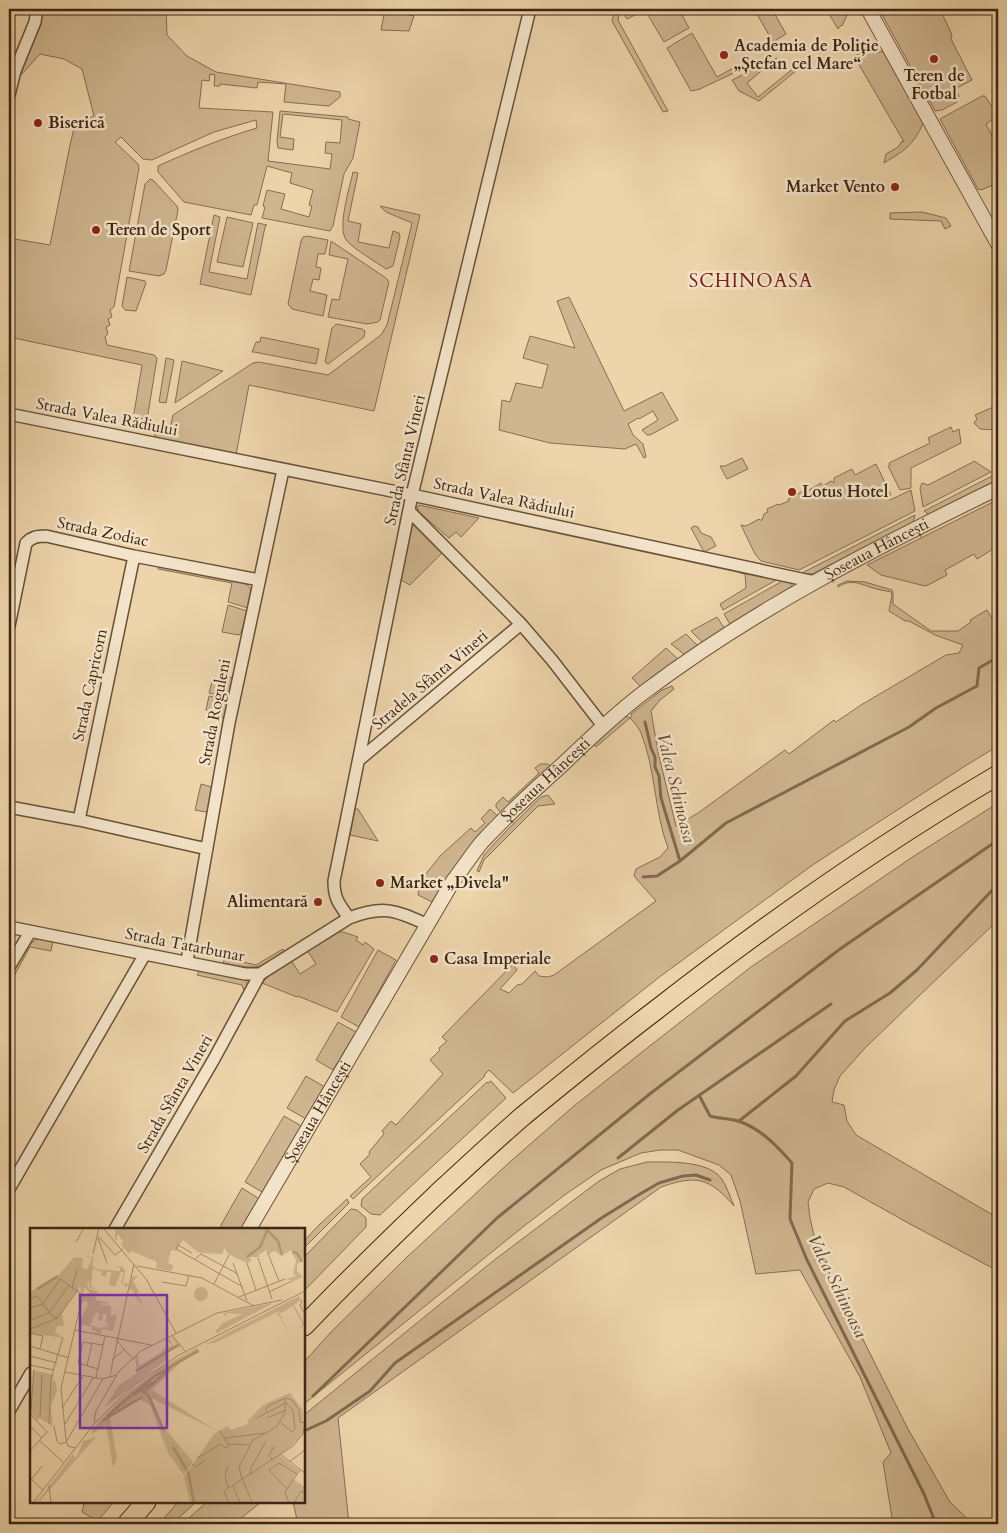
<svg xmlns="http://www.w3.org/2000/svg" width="1007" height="1533" font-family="Cardo,serif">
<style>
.green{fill:#cfb690;stroke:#866e52}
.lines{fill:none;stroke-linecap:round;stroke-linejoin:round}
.stream{stroke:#826a4f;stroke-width:3}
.minor-casing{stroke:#685139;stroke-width:14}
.tertiary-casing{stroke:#685139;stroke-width:16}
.trunk-casing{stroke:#3c2513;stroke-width:21}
.minor{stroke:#f3e3c8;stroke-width:11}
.tertiary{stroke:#f3e3c8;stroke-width:14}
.trunk{stroke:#edd4aa;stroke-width:19}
.poi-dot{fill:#8f2418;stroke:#f3e3c8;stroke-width:2}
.labels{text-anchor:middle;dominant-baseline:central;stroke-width:5;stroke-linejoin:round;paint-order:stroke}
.poi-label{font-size:16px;font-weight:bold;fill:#3c2513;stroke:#f3e3c8;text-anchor:start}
.street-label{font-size:16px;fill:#3c2513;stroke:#f3e3c8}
.water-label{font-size:18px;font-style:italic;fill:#5f4831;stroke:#f3e3c8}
.quarter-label{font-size:19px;letter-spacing:1px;fill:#7a1f14;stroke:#f3e3c8}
.inset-river{fill:none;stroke:#b19877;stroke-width:2.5}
.inset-road{fill:none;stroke:#a68e6e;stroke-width:1}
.view{fill:#7b2cbf;fill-opacity:0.15;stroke:#7b2cbf;stroke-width:2.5}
.inset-edge{fill:none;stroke:#3c2513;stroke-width:2.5}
</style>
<rect width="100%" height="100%" fill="#edd4aa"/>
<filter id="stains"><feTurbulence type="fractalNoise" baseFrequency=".004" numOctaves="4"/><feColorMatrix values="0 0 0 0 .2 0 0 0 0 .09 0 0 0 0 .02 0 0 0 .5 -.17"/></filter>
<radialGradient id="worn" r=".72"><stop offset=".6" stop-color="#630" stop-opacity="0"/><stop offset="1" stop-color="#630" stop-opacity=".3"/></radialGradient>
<path class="green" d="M41 9H166L167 35 187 56 216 72 340 92V97L329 106 284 102 286 84 258 82 257 88 220 84V86H214L215 75 210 74 209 81 202 80 199 108 273 112 268 161 330 169 332 154 325 153 326 142 340 143 342 120 283 114 280 137 294 139 293 150 278 148 277 141 280 111 348 117V119L360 122 353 158 344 174 333 226 330 231 262 218 265 207 263 206 267 190 285 194 281 209 309 217 312 206 309 205 313 190 290 183 292 173 267 166 257 205H254L251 215 184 202 158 172V166C191 151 223 138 257 128L256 120 214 132 152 160 143 159 121 137 115 142 138 164 139 168 114 307 110 310 112 317 108 319 110 325 106 327 108 334 105 337 107 345 154 355 157 358 147 420 140 418 139 420 133 419 142 365 9 337V238L50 245 70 145 75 124 94 116 82 69 64 59 40 54 22 74H19C23 64 27 53 31 43 37 32 41 22 41 9Z
M385 9 414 16 409 31 381 30Z
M615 9H620L618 20 668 111 663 112 612 21Z
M628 9H693L682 15 689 28 664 42 645 10 627 19 625 16Z
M754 9H772L786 34 773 42Z
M826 9H850L842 26 841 25 838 29Z
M879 9H940L952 35 951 39 972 80 955 89 959 96 957 102 942 110 935 111Z
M692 33 717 77 735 67 738 71 700 89 691 91 667 48Z
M870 49 877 53 882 51 885 55 923 123C914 145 904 151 884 163L886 154 898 147 902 141 904 142 854 56Z
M777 58 747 83 758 97 800 63 802 66 759 101 739 91 732 80Z
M982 96H985L998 116 986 124 998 147V183L981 190 978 189 940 119Z
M353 172 358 173 348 221 361 224 358 242 389 248 393 231 399 233 400 237 393 266 386 269C376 262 354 249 347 241 336 229 350 187 353 172Z
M150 179 153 180 174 203 177 206 178 210 166 270 164 274 159 276 129 271 145 184Z
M380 206 420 215 374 411 249 385 236 455 159 439 155 436 154 431 169 434 173 415 253 363 259 362 328 375 381 335 387 325 412 223 386 212Z
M922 212 946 218 951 226 945 229 941 221 890 219V213Z
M214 215 220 217 209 272 247 279 258 223 267 225 265 227 251 295 200 284Z
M227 217 253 223 243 267 217 262Z
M307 236 328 240 325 254H318L316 267 321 268 319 280 313 279 310 291 327 295 323 316 292 309 288 304 301 241 303 237Z
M331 241 386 278 389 282 380 320 378 322 367 324 328 317 332 299 339 300 348 259 329 255Z
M127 277 145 281 146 283 136 311 125 310 122 306Z
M569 297 624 411 662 392 678 420 650 435H647L642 430 658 420 653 411 639 419 638 418 628 424 633 435 643 444 646 457 644 458 636 444 625 449 550 443 499 430 502 400 510 402 516 383 542 388 548 365 523 358 530 336 575 348 557 301Z
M336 324 362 329 365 331 364 337 328 364 325 362 332 328Z
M261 337 319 349 316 364 254 352H252L256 342H260Z
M166 358 174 360 166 403 159 402Z
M182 361 223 371 175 403Z
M998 405V430L980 429 974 423 977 419 975 415Z
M951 427 953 432 959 429 961 443 911 468V488L900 490 888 466 890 465 889 463 930 443 928 438Z
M742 458 748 469 727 479 720 466H725Z
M974 461 991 472 923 507 920 488 922 483 928 485 973 462Z
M876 464 891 495 888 497 890 500 911 490 915 511 799 570 761 561 755 554 741 525 746 526 759 519 760 520H762L764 514 768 512 767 509 778 504 779 505 789 501 788 499 803 491 804 493 821 483 823 486 831 481 834 483V478L852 469 855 475Z
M994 475 996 481 930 515 924 511Z
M995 501 998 502V546L977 559 974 554 945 570 947 575 928 585 925 586 881 575 867 565Z
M419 505 479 518 461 537 456 532 449 538 419 512 417 508Z
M915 515 913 523 812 574 802 573Z
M412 524 417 525 443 552 410 585 401 580Z
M694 526 698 527 701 533 711 537 716 546 704 552 691 528Z
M159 565 241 581C256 589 252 594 248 608L228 602 232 583 158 569Z
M741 570 780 578 723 610 720 604 746 588 745 574 740 573Z
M786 579 792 583V586L731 626 724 614Z
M847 581 865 582 892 590 893 593V604L931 631H958L971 622 970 620 987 610 993 620 998 618V670L996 671 998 676V746L965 766 814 864 662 975 513 1093 489 1070 484 1075 485 1076 353 1199 350 1196 371 1177 360 1164 370 1154 369 1152 384 1134 382 1131 391 1121 396 1125 443 1074 430 1060 440 1050 439 1048 447 1041 442 1037 513 964 517 970 500 989 509 993 517 985 522 984 535 971 539 976 548 977 554 975 656 901 634 876 636 869 660 857 668 848C654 811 656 770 641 733 639 728 634 722 630 718L596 747 594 745 625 716 630 718 632 716 631 714 662 690 672 686 674 689 660 700 651 711 658 752 676 826 698 813 785 750 789 754 834 720 836 722 861 705 946 655 959 653 963 645 935 635 909 621H905L889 611 892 595 891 592C884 590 877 590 870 587 857 583 851 579 838 587V585Z
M228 605 247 611 241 633 239 635 222 632Z
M717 617 725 629 703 643 691 631Z
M686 634 698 646 685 655 671 644Z
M666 648 679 660 641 687 632 678Z
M225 676 234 678 229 698 209 693 213 678 224 680Z
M209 696 229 701 225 718 215 715V713L206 710Z
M540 764H548L553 768 503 815 496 807V804L503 797 508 802 539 773 535 768Z
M201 784 212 787 208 811 206 812 195 810Z
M548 795 555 804 538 806 484 860 479 872 477 871 484 855 505 832 541 797Z
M998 803V920L866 1047 840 1076 834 1090 832 1102 844 1105 847 1121 856 1135 998 1218V1271L910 1224 844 1187 828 1183 814 1189 808 1202 810 1218 817 1248 908 1429 950 1502 973 1524H893L883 1462 891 1453 860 1377 800 1270 756 1274 740 1201 731 1175 719 1165 678 1150H660L641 1153 601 1170 566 1194 524 1226 304 1404V1362L331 1332 406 1258 512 1160 574 1106 651 1045 751 967 914 856Z
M355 809H358L378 841 350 835Z
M490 809 500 818 449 875 432 902 418 895 421 880 441 855 471 828 475 832 485 823 481 819Z
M339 932H343L358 937 356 940 363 945 365 942 374 949 337 1012 298 996 297 997 262 983 272 973 291 960 300 974 316 964 307 950Z
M38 939 53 941 51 951 30 947 9 985C9 982 8 979 9 977 11 967 28 942 38 939Z
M283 949 286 953C258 970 254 969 223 963L225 958 256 965Z
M378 950 396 960 359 1027 341 1017Z
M200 970 244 979 247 982V987L240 1001 239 1000 244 991 242 985 197 975Z
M338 1022 356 1032 333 1070 316 1060Z
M306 1076 325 1087 306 1119 287 1108Z
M491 1081 506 1098 380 1215 371 1214 361 1206 362 1199 487 1082 488 1083Z
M284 1116 303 1127 264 1193 245 1182Z
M647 1162C667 1162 707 1160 721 1178 727 1186 730 1197 734 1206 709 1177 696 1175 661 1187L338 1418 349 1524H298L293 1502H304V1415L493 1261 599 1181 620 1169Z
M242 1188 261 1200 243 1229H224L221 1228V1225Z
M347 1199 349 1203 304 1248V1241L319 1225Z
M351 1209 357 1210 366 1218V1227L304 1291V1257Z
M86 1502H114L100 1518 96 1520 82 1512 84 1504Z
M178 1502H196L172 1524H159Z
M207 1502H261L234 1524H182Z"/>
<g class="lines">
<path class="stream" d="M645 722 651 748 655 757V767L659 776 661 798 680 861
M643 877 657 876 680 861 726 823 909 727 936 708 977 686 979 668 998 657
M699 1095 710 1116C720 1119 731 1118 741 1122 762 1130 777 1146 792 1163L790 1219 807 1260 924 1494 936 1524
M739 1121 796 1076 845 1021 890 993 917 970 998 884
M618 1158 678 1110 831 1004
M313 1396 497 1218 651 1093 840 949 998 840
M304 1431 326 1421 370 1391 395 1363 603 1217 640 1194 659 1183 683 1176 696 1175 710 1180"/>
<defs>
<path id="minor" d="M9 95 15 71 35 22 37 9
M9 414 412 495 815 582
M409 511 521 624 552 660 603 726
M9 626 26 543C32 537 37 536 46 536L134 556 259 580
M359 760 521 624
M9 807 79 820 207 849
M79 820 134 556
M349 918C339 904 334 899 334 881L412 495 530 9
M9 927 245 974H260L349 918C383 905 395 910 426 924
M187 961 229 723 283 470
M9 967 30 932
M9 1189 145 954
M115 1229 214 1059 260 974
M9 1411 31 1373"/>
<g id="tertiary">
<path d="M868 9 998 244"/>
<path id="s1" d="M249 1229 453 881C463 868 472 854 482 842 507 815 534 790 561 766 587 741 614 715 643 693 752 610 875 548 998 488"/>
</g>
<path id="trunk" d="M304 1326C347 1281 392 1237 437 1194 465 1168 494 1141 523 1116 567 1080 611 1044 656 1010 765 925 879 845 998 775
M127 1524 146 1502"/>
</defs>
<use href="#minor" class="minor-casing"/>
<use href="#tertiary" class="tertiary-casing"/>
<use href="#trunk" class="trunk-casing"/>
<use href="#minor" class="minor"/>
<use href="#tertiary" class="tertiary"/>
<use href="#trunk" class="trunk"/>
</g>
<g class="poi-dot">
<circle cx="724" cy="55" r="5"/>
<circle cx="934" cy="59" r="5"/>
<circle cx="38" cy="123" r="5"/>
<circle cx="895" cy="187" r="5"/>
<circle cx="96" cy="230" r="5"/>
<circle cx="792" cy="492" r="5"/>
<circle cx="380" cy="883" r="5"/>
<circle cx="318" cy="902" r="5"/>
<circle cx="434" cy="959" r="5"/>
</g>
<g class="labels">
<g class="poi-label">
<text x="734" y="46">Academia de Poliție<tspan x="734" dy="18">„Ștefan cel Mare“</tspan></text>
<text x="934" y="76" text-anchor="middle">Teren de<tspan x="934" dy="18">Fotbal</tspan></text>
<text x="48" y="123">Biserică</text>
<text x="885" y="187" text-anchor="end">Market Vento</text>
<text x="106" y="230">Teren de Sport</text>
<text x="802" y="492">Lotus Hotel</text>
<text x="390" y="883">Market „Divela"</text>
<text x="308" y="902" text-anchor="end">Alimentară</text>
<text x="444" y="959">Casa Imperiale</text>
</g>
<g class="street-label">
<text transform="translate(107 417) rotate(11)">Strada Valea Rădiului</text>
<text transform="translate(405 460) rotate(-77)">Strada Sfânta Vineri</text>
<text transform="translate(504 498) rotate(12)">Strada Valea Rădiului</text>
<text transform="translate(103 532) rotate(12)">Strada Zodiac</text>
<text stroke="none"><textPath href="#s1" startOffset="946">Șoseaua Hâncești</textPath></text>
<text transform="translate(430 680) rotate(-40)">Stradela Sfânta Vineri</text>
<text transform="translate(90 685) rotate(-78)">Strada Capricorn</text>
<text transform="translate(215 712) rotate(-79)">Strada Roguleni</text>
<text stroke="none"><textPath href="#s1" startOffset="541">Șoseaua Hâncești</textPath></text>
<text transform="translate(185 945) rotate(11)">Strada Tatarbunar</text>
<text transform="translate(175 1094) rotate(-60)">Strada Sfânta Vineri</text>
<text stroke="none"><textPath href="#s1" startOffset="136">Șoseaua Hâncești</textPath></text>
</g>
<g class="water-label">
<text transform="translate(676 788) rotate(76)">Valea Schinoasa</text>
<text transform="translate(837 1286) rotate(64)">Valea Schinoasa</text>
</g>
<g class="quarter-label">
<text x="751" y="281">SCHINOASA</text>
</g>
</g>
<g transform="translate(30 1228)">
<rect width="275" height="275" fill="#edd4aa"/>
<path d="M88 0H275V29L267 37V43L273 49 264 53 256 51 266 48 263 45 266 33 261 22 252 28 244 23 239 26 237 22 229 26 230 29H219L222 33 217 35 198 26 195 20 192 26 169 25 153 12 146 23 141 22 138 35 143 37 142 43 126 40 127 34 101 23 99 26 91 16 93 14 89 7 86 8 88 13 85 11V2ZM53 26 62 30 64 27 62 38 67 41 90 43V40L83 38 93 39 95 43 93 55 99 56 96 59 91 54 94 44H91L85 59 79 57 81 44H76L77 49 71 47 73 42 71 44 63 40 61 57 66 62 59 59V53L57 56 59 61 69 64 65 66 66 72 80 75 68 76 81 78V88L87 86 83 103 72 101 71 106 65 105 66 102 62 103V99L48 96 58 77 57 73 52 74 54 66 60 65 55 59 52 67 50 58 32 85 34 98H27L25 105 34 110 0 105V64L28 48 44 29 53 30 52 39 57 42 62 31ZM66 85H69L68 92 72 93 73 86 77 87 75 93 79 97 72 98H81L70 100 60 97ZM109 47 103 53 109 64 107 66 112 74 120 73 110 75 106 68 108 77 104 64 99 61 102 49ZM164 66a7 7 0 1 1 14 0a7 7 0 1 1-14 0ZM269 68 271 72 264 77 275 97 266 102 273 97 263 78 251 85 248 83 260 106 247 84 185 115 176 116ZM243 75 187 105 185 104 193 95 212 86 196 85 197 89 193 85ZM140 109H142L151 118 137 125V131L74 180 89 157 107 145 105 130 98 135 108 126 109 138 133 123 123 118 131 122 139 119 142 117 138 114 139 110 144 118 147 116ZM167 120 170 124 154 131 122 162 187 203 121 170 132 197 163 234 154 247 138 225 120 177 107 170 80 190 87 231 83 239 76 197 62 206V201L100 163 129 141ZM3 142 24 147 22 154 25 152 27 163 21 178 23 198 9 190 8 193 0 185ZM264 163 260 165 272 180 274 202 270 210 250 228 269 242 263 251 275 259V275H160L154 249 184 206 198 198 201 202 218 196 217 193 233 177ZM66 209 10 273H8L43 226 45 230 48 226 53 213Z" fill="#cfb690" fill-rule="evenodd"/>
<path class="inset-river" d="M235 0 248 13 252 27M262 24 267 25 272 34M217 29 230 19 237 3M7 61 28 48M106 143 148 117M111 162 119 168 134 203M115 163 143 137M104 167 122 154M77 188 123 149 168 123M72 193 112 169M143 219 157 242M158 243 164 275"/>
<path class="inset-road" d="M73 0 116 51 146 105M68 8 85 27 93 21M68 10 77 35M46 14 54 0M237 23 249 53M162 25 148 17 146 21 213 59M63 26 69 0M228 30 242 71M164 32 171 26 208 46M203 35 217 73M217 35 226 62M107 38 172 50 224 78M132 54 156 58 159 47M184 56 199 27M42 60 47 42M239 64 262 53M209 69 255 51M0 71 7 68 22 88 27 90 48 62M272 72 270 78 275 86M0 80 13 76 30 51 53 67 31 160 36 212 38 218 45 220M0 92 19 85 39 57M0 101 28 90M45 102 121 117M0 105 13 108 10 121M142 107 155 123M86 112 102 130M0 118 39 130M0 128 27 135M82 132 95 121M0 137 24 142M57 138 62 115M68 141 48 135 53 114 73 117M35 144 72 151 87 147M80 147 104 36M66 150 75 108M32 180 53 148M1 182 4 142M0 186 17 204 0 223M10 189 12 147M237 190 256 182M225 191 256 175 263 182 265 201 262 204 251 195M64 195 66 183 89 143 111 123 187 85 252 72M19 196 21 150 33 109M35 196 63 150M0 198 12 210M24 198 27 213 30 216 36 214 73 151M189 202 199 217M195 210 236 205 247 198 255 185V171M10 213 33 234M251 227 275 245M167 230 191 216 195 220 200 216 220 217M242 232 239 227 245 217M259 234 275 222M162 236 166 239 175 232M198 238 195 248 198 260M221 247V240L236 213M0 250 13 262M2 251 12 238M212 252 209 239 223 212 236 205M213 252 222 275M19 257 21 275M203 258 210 275M257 261 239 242 249 235 267 246M3 275 64 196 104 157 149 127 275 63M199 275 194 263 263 218 273 206 275 195 270 194 269 182 262 172 256 170 242 176 236 180V184M259 275 255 264 270 242M264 275 271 263 275 265"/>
<path class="view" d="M50 67H137V200H50Z"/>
<rect width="275" height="275" class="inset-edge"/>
</g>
<rect width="1007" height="1533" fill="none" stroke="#edd4aa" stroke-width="30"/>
<rect x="10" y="10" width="987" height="1513" fill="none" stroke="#3c2513" stroke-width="2.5"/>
<rect x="15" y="15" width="977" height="1503" fill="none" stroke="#3c2513"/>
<rect width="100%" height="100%" filter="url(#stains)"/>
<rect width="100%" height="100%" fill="url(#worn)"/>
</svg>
